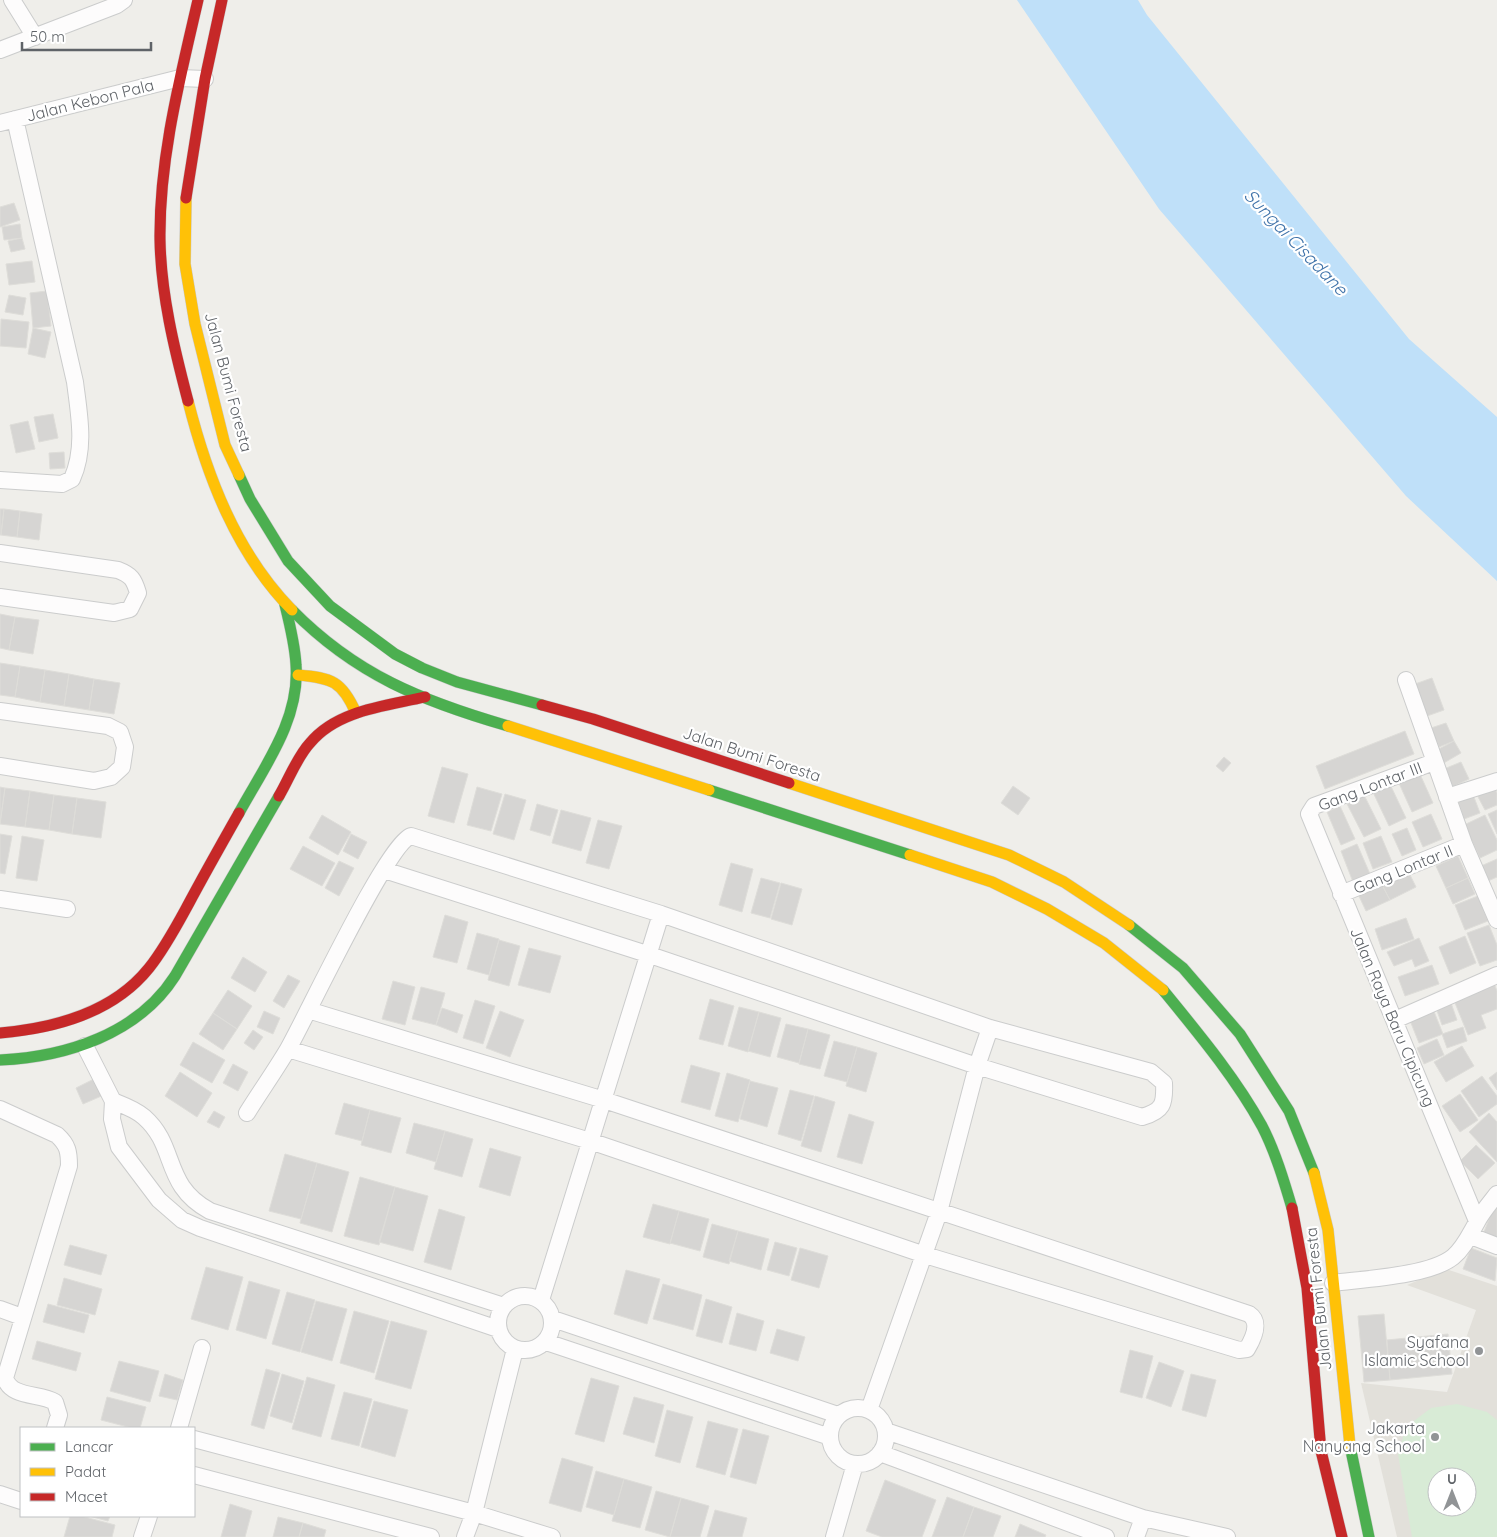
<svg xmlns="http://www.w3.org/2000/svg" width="1497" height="1537" font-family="Quicksand,sans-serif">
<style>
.education{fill:#e2e0da;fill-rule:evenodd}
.green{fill:#d8ebd6;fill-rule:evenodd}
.water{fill:#bfe0f9}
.building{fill:#d6d5d3;stroke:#deddd9}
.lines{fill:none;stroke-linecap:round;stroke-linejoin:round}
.street-casing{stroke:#cbcccc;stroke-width:18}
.fast-casing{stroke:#cacacb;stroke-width:12}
.slow-casing{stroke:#cacacb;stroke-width:12}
.jam-casing{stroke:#cacacb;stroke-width:12}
.street{stroke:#fdfcfc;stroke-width:16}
.fast{stroke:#4caf50;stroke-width:11}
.slow{stroke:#ffc107;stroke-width:11}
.jam{stroke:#c62828;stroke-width:11}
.poi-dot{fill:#919496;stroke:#fff;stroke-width:2}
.labels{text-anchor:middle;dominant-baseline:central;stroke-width:4.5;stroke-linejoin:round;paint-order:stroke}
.street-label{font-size:16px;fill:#5f6368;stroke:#fff}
.poi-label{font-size:16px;fill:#5f6368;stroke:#fff;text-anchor:end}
.water-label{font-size:18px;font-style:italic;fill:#4174aa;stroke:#fff}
</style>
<rect width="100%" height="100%" fill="#efeeea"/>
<path class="education" d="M1446 1269 1497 1286V1537H1397L1361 1383 1447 1392 1476 1310 1407 1285ZM1437 1477H1467V1507H1437Z"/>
<path class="green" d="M1457 1404 1487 1412 1497 1420V1537H1412L1398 1454 1406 1427 1431 1408ZM1437 1477H1467V1507H1437Z"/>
<path class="water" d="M1017 0H1138L1147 15 1409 339 1497 417V581L1406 496 1159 209Z"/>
<path class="building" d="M14 203 20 220 0 227V207Z
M20 224 22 238 4 240 2 227Z
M22 238 25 249 11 252 8 241Z
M32 261 35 282 9 285 6 264Z
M47 291 51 326 33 328 30 293Z
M9 295 26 298 23 315 5 312Z
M1 319 29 322 26 348 0 346Z
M33 328 51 332 45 358 28 354Z
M53 414 58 438 39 442 34 417Z
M28 421 35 449 16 453 10 425Z
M64 452 65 468 50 469 49 453Z
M0 509H4L1 535H0Z
M4 509 20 511 17 537 1 535Z
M20 511 42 514 39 540 17 537Z
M0 614 15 617 9 650 0 648Z
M15 617 39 620 33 654 9 650Z
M0 663 20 666 15 697 0 695Z
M20 666 45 670 40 702 15 697Z
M45 670 69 674 64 706 40 702Z
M69 674 94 679 89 710 64 706Z
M1432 678 1444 710 1427 716 1415 684Z
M94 679 120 683 114 714 89 710Z
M1446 723 1454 741 1439 747 1431 728Z
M1405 731 1414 754 1325 789 1316 766Z
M1454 741 1461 753 1442 764 1435 751Z
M1224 757 1231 763 1223 772 1216 766Z
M1461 762 1469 779 1452 787 1444 769Z
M442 767 468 774 454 823 428 816Z
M1419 772 1433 803 1412 812 1398 781Z
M1388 780 1406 818 1389 826 1371 788Z
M1493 785 1497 793V805L1485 810 1476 793Z
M1013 786 1030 798 1018 815 1001 803Z
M0 787 5 788 0 824Z
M477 787 502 794 491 831 467 825Z
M5 788 30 791 25 827 0 824Z
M30 791 54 795 49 830 25 827Z
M1362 791 1381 829 1364 837 1345 800Z
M1472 792 1480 813 1464 819 1457 798Z
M505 794 526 800 514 840 493 834Z
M54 795 77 798 72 834 49 830Z
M77 798 106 802 101 838 72 834Z
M537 804 558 810 550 836 530 830Z
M1340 806 1355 839 1341 845 1327 812Z
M561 810 591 818 581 851 552 843Z
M1497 810V834L1488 814Z
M1431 814 1442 839 1423 847 1412 822Z
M322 815 351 832 338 855 309 838Z
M1485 815 1497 840V850L1480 858 1464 825Z
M598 820 622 826 609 869 586 863Z
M1407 828 1416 850 1402 856 1392 834Z
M0 834 12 836 5 874 0 873Z
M351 834 367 842 358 859 343 851Z
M22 836 44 840 37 881 16 878Z
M1381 836 1392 862 1373 869 1363 843Z
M1357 844 1370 874 1353 882 1341 851Z
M303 846 335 863 322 886 290 869Z
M1458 856 1468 878 1446 888 1436 866Z
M1497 859V877L1488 881 1481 866Z
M339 861 354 868 339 896 325 888Z
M731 863 753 869 742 912 719 905Z
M1408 871 1416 887 1390 900 1381 883Z
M761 878 780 883 770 918 751 913Z
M1468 878 1475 894 1453 904 1446 888Z
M781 883 802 889 792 925 771 919Z
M1381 883 1390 900 1366 911 1358 894Z
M1478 896 1488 921 1465 930 1455 905Z
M445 915 468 922 457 963 433 957Z
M1406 918 1414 939 1382 950 1375 929Z
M1489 925 1497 945V960L1480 966 1467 933Z
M477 933 499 939 489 975 467 969Z
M1465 936 1476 963 1450 974 1439 947Z
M1419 938 1429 961 1415 967 1412 959 1394 966 1387 952Z
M499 940 520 946 509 986 488 980Z
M529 948 561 956 550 993 518 985Z
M243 957 267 972 255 992 231 978Z
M1432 965 1439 984 1405 996 1398 977Z
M288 975 300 981 284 1008 273 1001Z
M393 981 415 987 405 1025 382 1019Z
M1494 983 1497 991V1009L1481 1015 1486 1028 1468 1035 1453 998Z
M421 987 445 993 436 1025 412 1019Z
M228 990 252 1006 237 1029 213 1013Z
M710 999 734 1006 723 1045 699 1039Z
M475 1000 495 1006 483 1044 463 1038Z
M1450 1000 1457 1020 1442 1025 1435 1005Z
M739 1007 759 1012 748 1052 728 1046Z
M442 1008 463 1015 457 1033 436 1025Z
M1433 1009 1443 1034 1419 1043 1409 1018Z
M264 1011 280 1018 273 1034 257 1027Z
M500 1011 524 1020 510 1057 486 1048Z
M759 1012 781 1018 770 1057 748 1051Z
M213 1013 237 1029 223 1050 199 1034Z
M786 1024 808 1029 799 1063 777 1057Z
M1463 1027 1467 1041 1447 1048 1442 1034Z
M808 1029 830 1035 820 1069 799 1064Z
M253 1030 263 1037 254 1050 244 1043Z
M1437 1039 1444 1055 1424 1064 1417 1048Z
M834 1041 857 1047 847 1082 824 1076Z
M193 1042 225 1060 212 1083 180 1065Z
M1462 1046 1474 1066 1446 1082 1434 1062Z
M857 1047 877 1053 866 1092 846 1086Z
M233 1064 248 1072 238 1091 223 1083Z
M691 1065 720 1073 710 1110 681 1102Z
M180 1072 212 1093 197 1117 165 1096Z
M1497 1072V1090L1489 1078Z
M727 1073 750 1080 738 1122 715 1116Z
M1482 1076 1497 1096V1104L1479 1117 1461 1091Z
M98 1077 106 1094 83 1104 76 1088Z
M750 1081 778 1088 767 1127 740 1119Z
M790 1090 814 1096 801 1141 778 1134Z
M1460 1094 1478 1120 1460 1132 1442 1106Z
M815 1096 835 1102 821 1152 801 1146Z
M344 1103 370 1110 362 1141 335 1134Z
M370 1110 401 1118 391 1153 361 1145Z
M214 1111 225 1117 219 1128 207 1122Z
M1489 1113 1497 1122V1162L1469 1132Z
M849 1114 874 1122 862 1164 837 1157Z
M414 1123 445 1131 436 1162 406 1153Z
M445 1131 473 1139 462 1177 434 1169Z
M1476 1145 1495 1163 1478 1179 1460 1161Z
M490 1148 521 1157 510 1196 479 1187Z
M285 1154 317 1163 301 1219 269 1211Z
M317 1163 349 1172 332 1232 300 1223Z
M360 1177 395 1187 379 1245 344 1236Z
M395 1187 428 1196 413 1251 379 1242Z
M653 1204 679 1211 670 1244 643 1237Z
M1494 1206 1497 1207V1238L1484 1232Z
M439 1209 465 1217 451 1270 424 1262Z
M679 1211 709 1219 700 1251 670 1243Z
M712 1224 738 1231 729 1264 703 1257Z
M738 1231 769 1239 761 1270 729 1261Z
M775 1242 797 1248 789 1276 767 1270Z
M70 1245 107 1255 101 1275 64 1265Z
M800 1248 828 1256 819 1288 791 1280Z
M1471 1248 1497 1258 1495 1281 1463 1269Z
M206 1267 243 1277 228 1330 191 1319Z
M626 1270 660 1279 647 1324 614 1314Z
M64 1278 102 1289 95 1315 57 1305Z
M249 1281 280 1290 266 1339 236 1330Z
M663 1284 702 1295 693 1330 653 1319Z
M287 1292 315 1300 300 1352 272 1344Z
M706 1299 732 1307 722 1343 696 1336Z
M316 1301 347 1309 332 1361 301 1352Z
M48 1304 89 1315 84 1333 43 1322Z
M354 1311 389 1321 374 1373 340 1363Z
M737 1313 764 1321 756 1351 729 1344Z
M1384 1314 1390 1380 1364 1382 1358 1316Z
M391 1321 427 1331 411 1389 375 1379Z
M777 1329 805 1337 798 1361 770 1353Z
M1448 1334 1452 1374 1390 1380 1387 1340Z
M37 1341 81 1353 76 1371 32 1359Z
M1130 1350 1153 1356 1142 1398 1120 1392Z
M119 1361 159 1371 150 1402 110 1391Z
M1159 1362 1184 1371 1171 1407 1146 1398Z
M266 1369 280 1373 264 1429 251 1425Z
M165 1374 183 1380 177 1400 159 1396Z
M282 1374 304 1381 292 1423 270 1416Z
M1191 1374 1216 1380 1206 1417 1182 1410Z
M307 1377 335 1385 321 1437 292 1429Z
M591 1378 619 1386 604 1442 575 1434Z
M344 1392 372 1399 359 1446 331 1439Z
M107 1397 146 1407 140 1428H132L101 1420Z
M634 1397 664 1405 654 1443 623 1434Z
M374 1401 408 1410 395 1457 361 1447Z
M667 1410 693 1417 680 1463 655 1456Z
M708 1421 738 1429 725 1475 696 1467Z
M743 1429 769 1436 756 1484 730 1477Z
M562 1458 593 1467 581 1512 549 1503Z
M596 1471 624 1479 614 1515 586 1507Z
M624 1479 652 1487 640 1528 612 1521Z
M885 1480 936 1500 922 1537H882L866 1531Z
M656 1491 681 1498 670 1537 645 1530Z
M947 1497 974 1507 963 1537H932Z
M681 1498 709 1506 700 1537H670Z
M230 1504 252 1511 245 1537H221Z
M974 1507 1001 1516 993 1537H963Z
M715 1510 747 1518 742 1537H707Z
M70 1516H81L115 1525 112 1537H64Z
M89 1516H110L108 1521Z
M278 1517 303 1523 299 1537H273Z
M303 1523 326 1530 324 1537H299Z
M1020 1524 1046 1535 1045 1537H1015Z"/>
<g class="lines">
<defs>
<path id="street" d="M12 0 35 37
M0 50 117 5 124 0
M0 123 180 78 205 79
M0 480 62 484 72 479C86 448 79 414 75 382L15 119
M0 553 118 570C131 575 134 579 138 593L130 609 114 613 0 597
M1406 680 1464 844 1497 920
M0 711 108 726 120 732 125 747 122 767 111 777 94 781 0 766
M1434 762 1314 806 1309 814 1477 1221
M1447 797 1497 781
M1341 894 1464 844
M0 899 67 909
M1395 1020 1497 975
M85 1046 113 1101 112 1119 119 1147 159 1200 182 1220 200 1228 498 1329
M288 1049 590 1141 925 1255 1239 1350 1247 1349C1253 1339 1261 1322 1249 1314L604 1100 308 1010
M113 1101C123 1105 135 1109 144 1117 178 1147 162 1185 210 1211L504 1306
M0 1109 57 1135C68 1145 69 1152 69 1166L5 1378C11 1398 39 1393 55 1402L59 1415 55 1428
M247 1113C260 1092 275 1071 288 1049 307 1016 387 844 411 836L661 914 990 1028 1151 1072 1164 1083C1165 1104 1163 1111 1142 1117L977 1066 647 954 384 870
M1471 1236 1497 1246
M1333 1283C1364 1279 1429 1276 1453 1257 1464 1248 1470 1234 1477 1222 1482 1212 1490 1203 1497 1194
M498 1323a27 27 0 1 1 54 0a27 27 0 1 1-54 0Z
M541 1300 661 914
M0 1309 22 1317
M553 1319 838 1415
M546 1342 830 1437
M830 1436a28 28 0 1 1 56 0a28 28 0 1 1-56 0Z
M869 1410 939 1212 977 1066 990 1028
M179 1428 202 1348
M886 1431 1143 1518 1227 1537
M194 1439 474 1513 552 1537
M880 1453 1106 1537
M194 1475 431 1537
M0 1494 21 1501
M142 1537 149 1516
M465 1537 474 1513 515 1349
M834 1537 855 1464
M1136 1537 1143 1518"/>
<path id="fast" d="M239 475 250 499 288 561 330 606 395 654 422 668 457 682 542 705
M292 610C356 675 422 701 508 726
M709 790 910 855
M239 813C264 767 300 720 296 665 295 645 290 625 285 605
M1129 925 1183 968 1240 1034 1289 1111 1314 1173
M1163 990C1198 1033 1235 1077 1262 1126 1275 1151 1284 1181 1292 1208
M0 1060C66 1057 138 1034 175 976L279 796
M1350 1446 1369 1537"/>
<path id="slow" d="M186 198 185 264 195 324 225 445 239 475
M188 401C207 476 236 553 292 610
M298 675C332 678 342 681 356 713
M508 726 709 790
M789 783 1009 855 1064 882 1129 925
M910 855 992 882 1047 909 1104 943 1163 990
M1314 1173 1328 1230 1350 1446"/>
<path id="jam" d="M186 198 205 79 222 0
M188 401C174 348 161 294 160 240 159 159 180 78 198 0
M542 705 593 719 789 783
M279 796C289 779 297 757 310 743 337 710 386 706 425 697
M0 1033C55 1028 113 1013 149 968 165 948 177 925 189 903 205 873 222 843 239 813
M1292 1208 1307 1288 1321 1451 1342 1537"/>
</defs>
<use href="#street" class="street-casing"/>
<use href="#fast" class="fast-casing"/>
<use href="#slow" class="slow-casing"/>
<use href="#jam" class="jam-casing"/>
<use href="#street" class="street"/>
<use href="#fast" class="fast"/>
<use href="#slow" class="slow"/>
<use href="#jam" class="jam"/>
</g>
<g class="poi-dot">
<circle cx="1479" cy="1351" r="5"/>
<circle cx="1435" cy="1437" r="5"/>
</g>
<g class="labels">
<g class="street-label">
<text transform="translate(90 100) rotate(-14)">Jalan Kebon Pala</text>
<text transform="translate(229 382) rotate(75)">Jalan Bumi Foresta</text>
<text transform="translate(752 754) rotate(18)">Jalan Bumi Foresta</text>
<text transform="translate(1370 786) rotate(-21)">Gang Lontar III</text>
<text transform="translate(1403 869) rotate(-22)">Gang Lontar II</text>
<text transform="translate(1393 1017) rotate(67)">Jalan Raya Baru Cipicung</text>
<text transform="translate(1318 1299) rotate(-96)">Jalan Bumi Foresta</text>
</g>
<g class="poi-label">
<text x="1469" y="1342">Syafana<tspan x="1469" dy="18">Islamic School</tspan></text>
<text x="1425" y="1428">Jakarta<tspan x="1425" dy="18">Nanyang School</tspan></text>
</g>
<g class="water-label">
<text transform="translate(1296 242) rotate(46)">Sungai Cisadane</text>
</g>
</g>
<rect x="20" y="1427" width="175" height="90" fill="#ffffff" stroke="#bfc1c3"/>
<rect x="30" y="1443" width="25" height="8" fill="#4caf50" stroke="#bfc1c3"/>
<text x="65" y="1452" font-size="15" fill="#5f6368">Lancar</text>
<rect x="30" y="1468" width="25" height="8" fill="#ffc107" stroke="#bfc1c3"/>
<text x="65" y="1477" font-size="15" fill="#5f6368">Padat</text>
<rect x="30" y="1493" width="25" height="8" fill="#c62828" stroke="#bfc1c3"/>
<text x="65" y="1502" font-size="15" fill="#5f6368">Macet</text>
<g transform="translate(1452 1492)"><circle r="24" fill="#ffffff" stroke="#bfc1c3"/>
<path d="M0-4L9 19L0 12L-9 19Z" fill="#919496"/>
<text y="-8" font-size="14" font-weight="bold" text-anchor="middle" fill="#5f6368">U</text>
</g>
<path d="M22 42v8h129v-8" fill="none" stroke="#5f6368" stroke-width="2.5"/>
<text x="30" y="42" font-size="15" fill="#5f6368" stroke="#ffffff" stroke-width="4" paint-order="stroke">50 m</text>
</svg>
